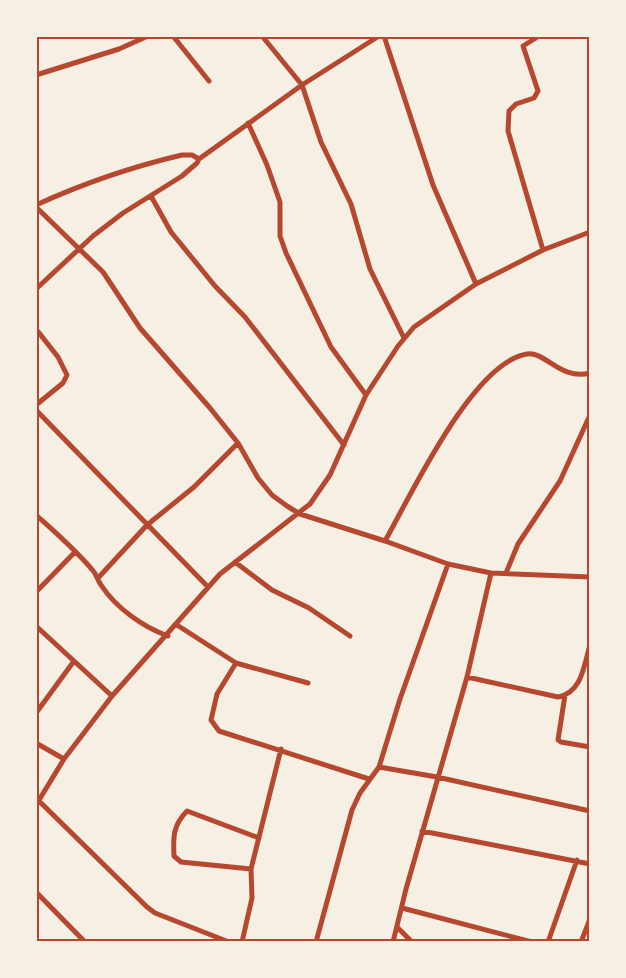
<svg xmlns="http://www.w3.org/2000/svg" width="626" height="978" font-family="'Exo 2',sans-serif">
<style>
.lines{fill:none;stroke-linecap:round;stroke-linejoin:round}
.minor{stroke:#b5482f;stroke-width:5}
.neatline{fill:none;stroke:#b5482f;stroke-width:2}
</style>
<rect width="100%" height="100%" fill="#f6efe4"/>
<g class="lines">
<path class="minor" d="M173 36 209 81
M262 36 302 85 321 142 351 204 370 269 404 338
M384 36 433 185 476 284
M539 36 523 46 538 91 534 98 516 104 509 111 508 131 543 250
M36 75 119 49 148 36
M248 123 267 165 280 202V236L286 253 331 347 366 395
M151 196 171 232 215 286 245 317 344 445
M36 205C84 183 131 167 182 155H192L199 159
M36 207 103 272 140 328 210 408 238 443 258 478 272 495 287 506 300 514 385 541 448 564 491 573 590 577
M36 289 93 236 123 213 182 176 197 163 199 159 302 85 379 36
M36 329 58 357 67 375 63 383 36 405
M36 410 208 587
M36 515C56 533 77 551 94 572 97 576 98 581 101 585 116 608 143 627 168 636
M385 541C411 495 473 362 527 354 545 351 561 381 590 373
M235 562 272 590 309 608 350 636
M506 573 518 544 560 481 590 415
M98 578 147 525 194 487 238 443
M36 592 75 552
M177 625 236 663 308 683
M36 626 112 696
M236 663 217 694 211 720 219 731 369 779
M467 677 558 697C582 693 584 665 590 645
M565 695 558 740 561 742 590 747
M36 713 74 661
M36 743 64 759
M379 767 437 777 590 811
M39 801 147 907 155 913 229 942
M36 805 64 759 112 696 220 574 310 504 330 475 366 395 398 346 414 327 476 284 543 250 590 232
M422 831 590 864
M251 869 181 862 174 856C173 837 173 825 187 811L259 838
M36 892 85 942
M402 908 532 942
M397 927 412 942
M242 942 252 898 251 869 281 749
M316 942 352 810 360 793 379 767 400 699 448 564
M393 942 406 889 467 677 491 573
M548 942 577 860
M581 942 590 919"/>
</g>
<rect width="626" height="978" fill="none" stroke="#f6efe4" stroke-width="75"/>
<rect x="38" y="38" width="550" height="902" class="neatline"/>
</svg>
